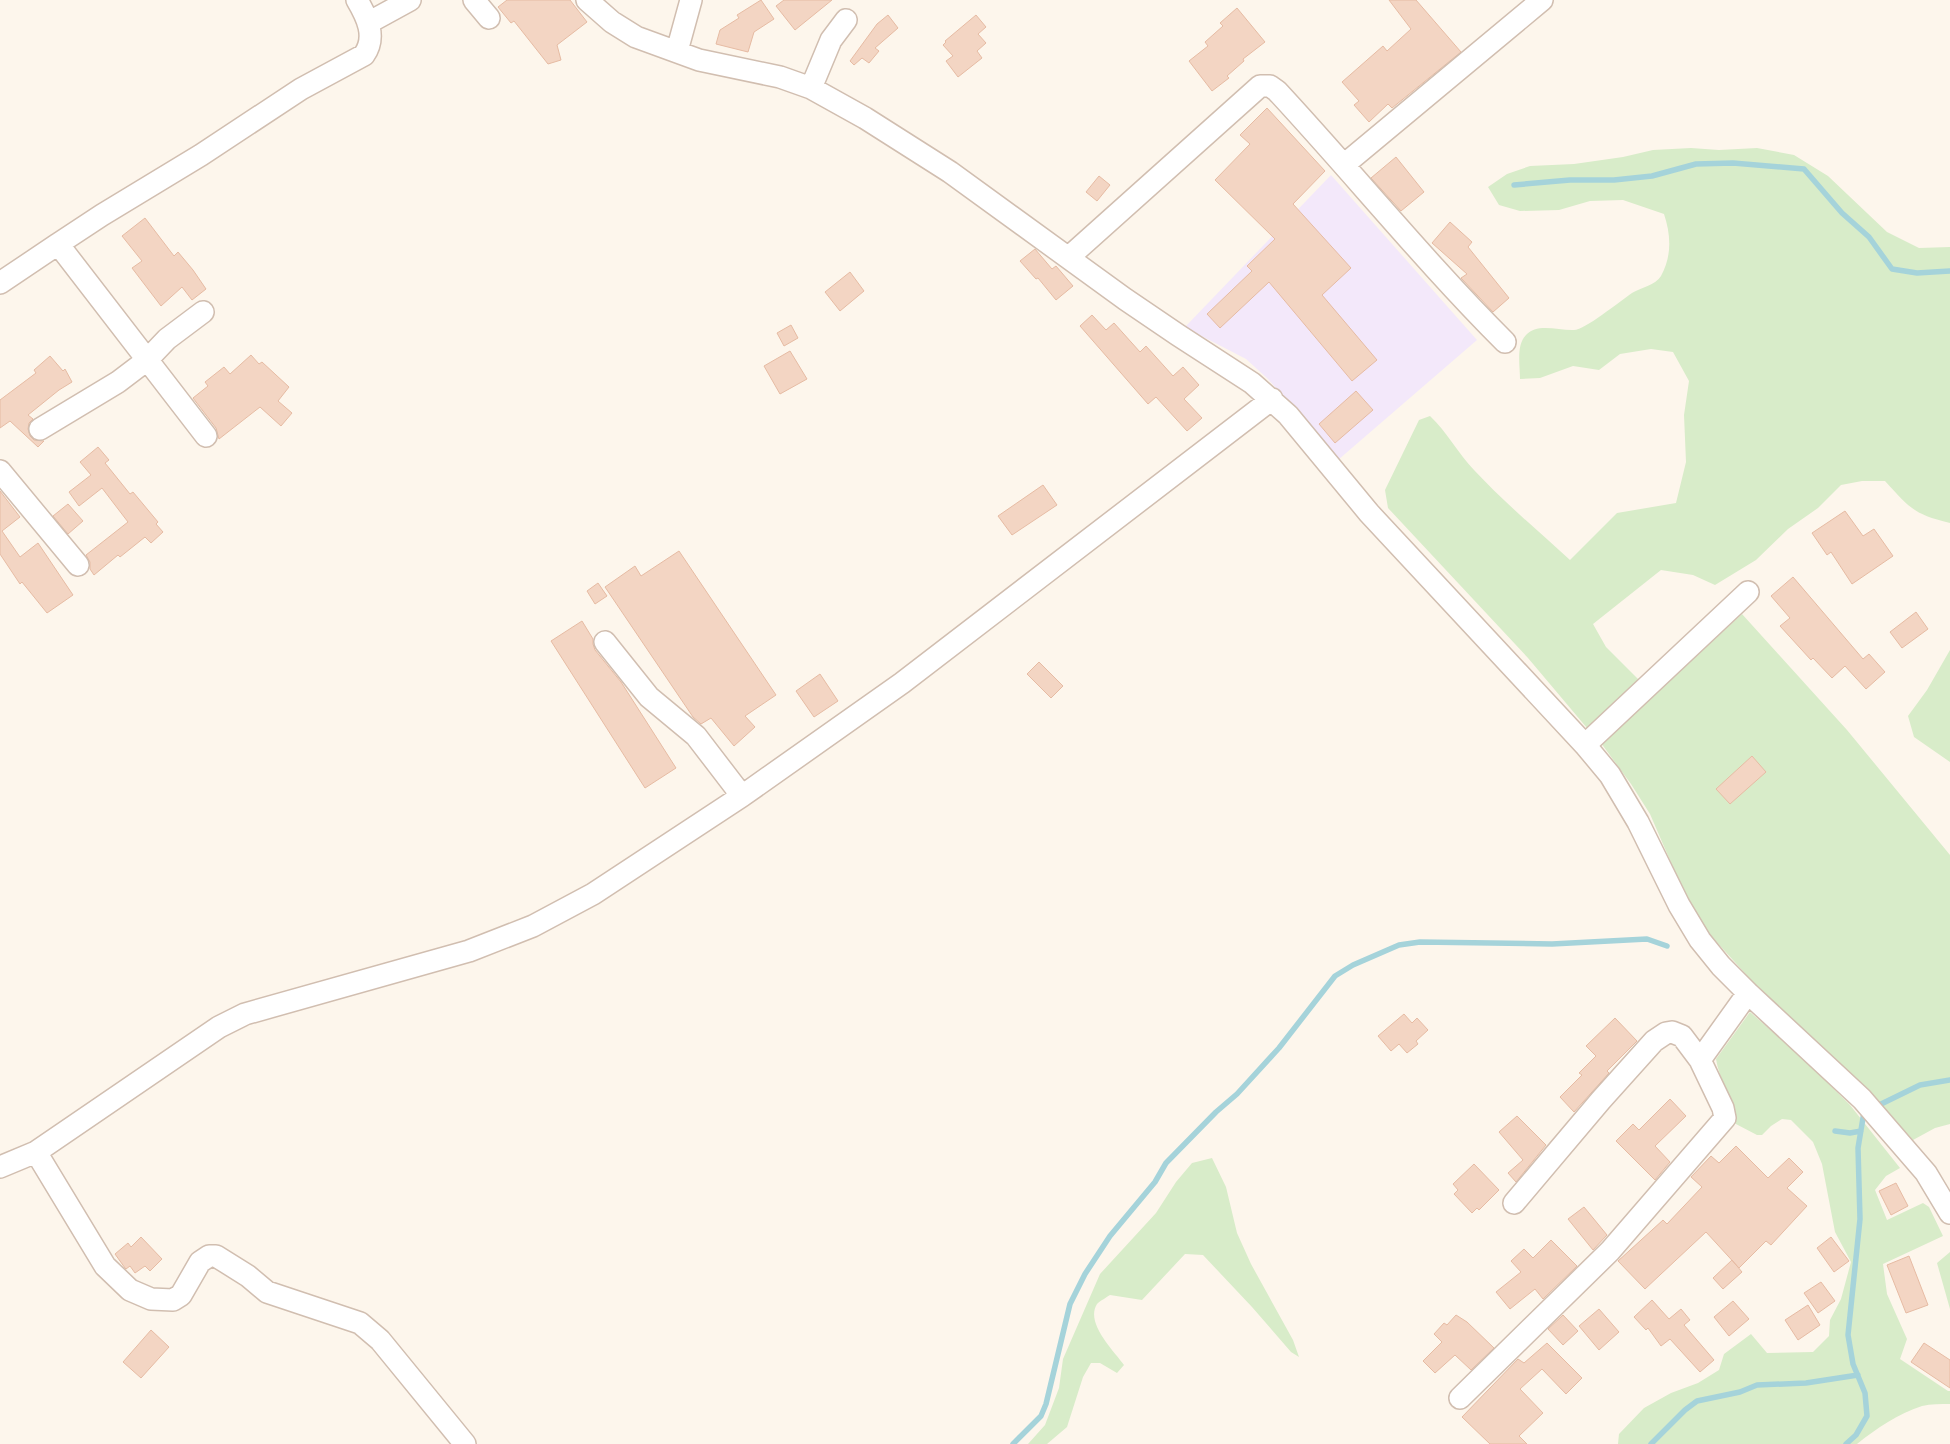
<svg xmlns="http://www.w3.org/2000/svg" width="1950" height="1444" font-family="'Open Sans',sans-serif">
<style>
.education{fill:#f3e8fa}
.green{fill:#d8ecc9}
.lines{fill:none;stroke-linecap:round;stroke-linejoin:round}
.stream{stroke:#a5d3da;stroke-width:5.5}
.building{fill:#f3d5c3;stroke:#e6bba3}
.minor-casing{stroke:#d1beb0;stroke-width:24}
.minor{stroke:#fff;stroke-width:21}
</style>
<rect width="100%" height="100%" fill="#fdf6ec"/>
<path class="education" d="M1331 175 1477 340 1338 460 1268 379 1246 359 1190 330 1186 326Z"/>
<path class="green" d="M1691 148 1719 150 1757 148 1794 155 1828 176 1887 232 1919 248 1950 247V523C1913 514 1910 508 1885 481H1862L1841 485 1818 508 1788 529 1756 560 1715 585 1693 575 1661 570 1593 624 1606 647 1639 680 1587 728 1528 658 1388 508 1385 490 1419 420 1430 416C1447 432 1458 453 1474 470 1504 502 1537 530 1570 560L1617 513 1676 503 1686 462 1684 415 1689 381 1673 352 1651 349 1620 354 1599 370 1573 366 1540 378 1520 379C1520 365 1516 345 1526 335 1537 322 1560 331 1574 330 1585 330 1620 301 1632 293 1640 288 1656 285 1661 276 1672 256 1671 235 1664 214L1623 200 1590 201 1559 210 1520 211 1499 205 1488 187 1507 174 1530 166 1574 164 1623 157 1653 150Z
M1742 614 1847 730 1950 855V1124L1935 1128 1913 1140 1867 1090 1752 981 1703 927 1685 895 1650 814 1631 784 1601 743Z
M1950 650V762L1914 737 1908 716 1927 690Z
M1750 1012 1808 1063 1850 1105 1900 1168 1886 1176 1875 1190 1887 1220 1923 1203 1929 1207 1943 1236 1883 1264 1887 1294 1907 1339 1900 1359 1948 1391H1950V1404C1941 1404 1931 1404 1922 1406 1898 1414 1877 1428 1857 1444H1618L1619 1434 1644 1408 1671 1393 1698 1383 1719 1370 1724 1354 1751 1334 1767 1353 1813 1352 1829 1336 1830 1320 1841 1299 1851 1262 1835 1232 1822 1164 1813 1142 1791 1120 1782 1119 1771 1126 1762 1135H1757L1734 1123 1736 1119C1733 1098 1719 1080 1716 1059Z
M1212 1158 1226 1187 1237 1233 1251 1264 1293 1340 1299 1357 1291 1352 1252 1307 1203 1255 1185 1254 1142 1300 1110 1295C1107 1297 1100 1301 1097 1304 1085 1323 1113 1350 1124 1365L1117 1373 1100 1363H1091L1083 1377 1067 1427 1047 1444H1028L1045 1425 1059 1388 1063 1359 1100 1274 1156 1213 1176 1182 1192 1163Z
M1950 1252V1309L1937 1263Z"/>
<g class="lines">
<path class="stream" d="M1514 185 1570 180H1614L1652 176 1696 164 1733 163 1804 169 1842 213 1869 237 1892 269 1917 273 1950 271
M1875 1107 1920 1085 1950 1080
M1835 1131 1850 1133 1861 1131
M1013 1444 1041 1416 1046 1404 1070 1304 1085 1274 1110 1236 1155 1182 1166 1163 1216 1112 1237 1094 1279 1048 1335 976 1353 965 1399 945 1420 942 1552 944 1647 939 1667 946
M1651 1444 1685 1410 1697 1401 1740 1392 1757 1385 1806 1383 1858 1375
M1846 1444 1856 1435 1867 1416 1865 1393 1853 1364 1848 1335 1860 1219 1858 1148 1864 1112 1866 1111"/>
</g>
<path class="building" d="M507 0H570L587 22 557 45 561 60 548 64 514 21 511 23 498 7Z
M761 0 774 19 754 32 748 52 716 44 720 30 739 18 737 15Z
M784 0H832L795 30 776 6Z
M1389 0H1416L1461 52 1392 108 1388 104 1369 122 1354 105 1359 101 1342 82 1383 46 1387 51 1411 29Z
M1237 8 1265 42 1243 59 1244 61 1227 76 1229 78 1212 91 1189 61 1208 46 1205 42 1223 26 1220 23Z
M888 15 898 28 875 48 879 51 869 63 862 58 854 65 850 61 877 24Z
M976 15 986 27 978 34 986 43 977 51 982 58 958 77 946 61 953 56 943 45 946 42 945 41Z
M1267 108 1325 171 1293 204 1351 268 1322 295 1377 360 1352 381 1269 282 1220 328 1207 314 1252 271 1247 266 1275 239 1215 180 1250 144 1240 135Z
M1396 157 1424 192 1401 211 1371 178Z
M1099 176 1110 185 1097 201 1086 192Z
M145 218 174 256 178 252 193 270 206 289 192 300 182 287 161 306 132 268 142 261 122 236Z
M1450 222 1472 242 1468 247 1509 298 1493 312 1461 278 1467 274 1432 243Z
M1035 249 1052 269 1056 266 1073 286 1056 300 1038 278 1036 279 1020 261Z
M850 272 864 291 840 311 825 292Z
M1092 315 1106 330 1114 323 1140 352 1146 346 1173 376 1183 367 1199 385 1184 399 1202 418 1187 431 1156 397 1148 404 1080 326Z
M791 325 798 338 784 346 777 333Z
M790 351 807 379 780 394 764 366Z
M251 355 259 364 262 362 289 387 278 401 292 413 281 426 260 407 219 439 216 428 193 398 208 386 205 382 224 367 230 374Z
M50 356 63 371 65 369 72 382 59 390 28 415 33 419 29 423 28 429 30 436 34 440 44 441 38 447 10 421 0 428V400L36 373 34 370Z
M1356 391 1373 410 1335 443 1319 424Z
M98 447 109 460 105 463 130 494 133 492 158 522 156 524 163 532 151 543 145 537 120 557 118 555 94 575 90 569V562L86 555 128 522 102 488 79 506 69 492 91 475 80 462Z
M1043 485 1057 505 1012 535 998 516Z
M0 491 20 517 2 531 20 557 38 543 73 595 47 613 22 582 20 584 0 554Z
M68 504 83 521 68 534 53 516Z
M1845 511 1863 536 1874 529 1893 556 1852 584 1831 552 1827 555 1812 533Z
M679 551 776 695 745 716 755 727 734 746 711 718 701 724 693 717 605 587 635 566 641 576Z
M1793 577 1863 659 1869 654 1885 672 1866 689 1845 666 1832 678 1813 658 1811 660 1780 626 1790 618 1771 596Z
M598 583 607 596 595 604 587 591Z
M1916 612 1928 629 1902 648 1890 632Z
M582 621 593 639V644L595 650 621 682 676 768 645 788 551 641Z
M1039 662 1063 686 1051 698 1027 674Z
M820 674 838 701 814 717 796 691Z
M1752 756 1766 772 1730 804 1716 789Z
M1404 1014 1412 1023 1417 1018 1428 1030 1416 1041 1418 1044 1407 1053 1399 1044 1391 1051 1378 1036Z
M1615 1018 1637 1041 1607 1071 1609 1073 1574 1112 1560 1097 1582 1075 1579 1073 1596 1056 1586 1046Z
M1670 1099 1686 1116 1655 1146 1670 1162 1655 1180 1616 1141 1633 1124 1639 1130Z
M1517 1116 1546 1145 1516 1182 1508 1173 1523 1160 1499 1132Z
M1736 1146 1768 1178 1789 1158 1803 1172 1787 1188 1807 1206 1771 1245 1766 1241 1739 1268 1706 1232 1645 1289 1618 1261 1663 1220 1667 1224 1702 1187 1691 1177 1711 1156 1719 1163Z
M1474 1164 1499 1190 1479 1210 1477 1208 1472 1213 1454 1194 1458 1190 1453 1184Z
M1896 1183 1908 1206 1891 1215 1879 1191Z
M1584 1207 1607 1235 1593 1250 1568 1219Z
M141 1237 162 1259 150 1271 145 1266 135 1273 130 1266 126 1269 125 1268 115 1254 128 1243 131 1247Z
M1831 1237 1849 1261 1834 1272 1817 1248Z
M1551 1240 1577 1266 1543 1299 1535 1289 1510 1309 1496 1292 1521 1272 1511 1261 1524 1249 1533 1258Z
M1909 1256 1928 1305 1906 1313 1887 1265Z
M1732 1260 1742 1272 1723 1289 1713 1278Z
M1821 1282 1835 1301 1818 1313 1804 1293Z
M1652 1300 1669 1319 1681 1309 1690 1320 1684 1325 1714 1360 1700 1372 1670 1339 1661 1346 1648 1328 1646 1330 1634 1317Z
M1733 1301 1749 1319 1729 1336 1714 1317Z
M1808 1305 1820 1325 1798 1340 1785 1320Z
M1599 1309 1619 1332 1599 1350 1579 1326Z
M1456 1315 1467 1322 1494 1348 1471 1370 1455 1355 1435 1373 1423 1361 1442 1342 1434 1334 1444 1323 1447 1325Z
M1563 1315 1578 1331 1563 1345 1548 1329Z
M151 1330 169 1347 141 1378 123 1362Z
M1547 1343 1582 1378 1566 1394 1542 1369 1520 1389 1543 1413 1519 1436 1527 1444H1490L1462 1417 1518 1359 1524 1363Z
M1924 1343 1950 1360V1388L1911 1362Z"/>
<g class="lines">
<defs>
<path id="minor" d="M474 0 489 18
M587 0 612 22 636 37 699 60 780 77 811 88 865 118 950 172 1125 299 1178 335 1252 383 1288 415 1369 513 1585 745 1610 775 1638 822 1679 905 1700 940 1721 966 1748 993 1862 1099 1926 1173 1950 1213
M368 23 410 0
M677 51 691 0
M811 88 831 40 846 20
M1345 164 1542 0
M1069 257 1260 86H1270L1277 91C1354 174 1425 262 1505 342
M0 283 58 244
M40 429 118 382 147 360 167 339 203 312
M206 436 58 244 102 215 201 155 301 89 364 55C377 37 367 17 357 0
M0 471 78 565
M605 642 649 697 696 736 742 796
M1585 745 1748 592
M36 1152 105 1266 130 1290 151 1299 173 1300 181 1295 200 1262 209 1256H216L248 1276 267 1292 360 1323 380 1340 465 1444
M0 1167 36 1152 219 1027 245 1014 469 951 533 926 593 894 742 796 902 683 1272 399
M1514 1203 1601 1100 1654 1041 1666 1033 1672 1032 1682 1036 1700 1060
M1460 1398 1610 1251 1725 1118 1723 1108 1700 1060 1748 993"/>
</defs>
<use href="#minor" class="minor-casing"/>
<use href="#minor" class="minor"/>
</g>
</svg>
